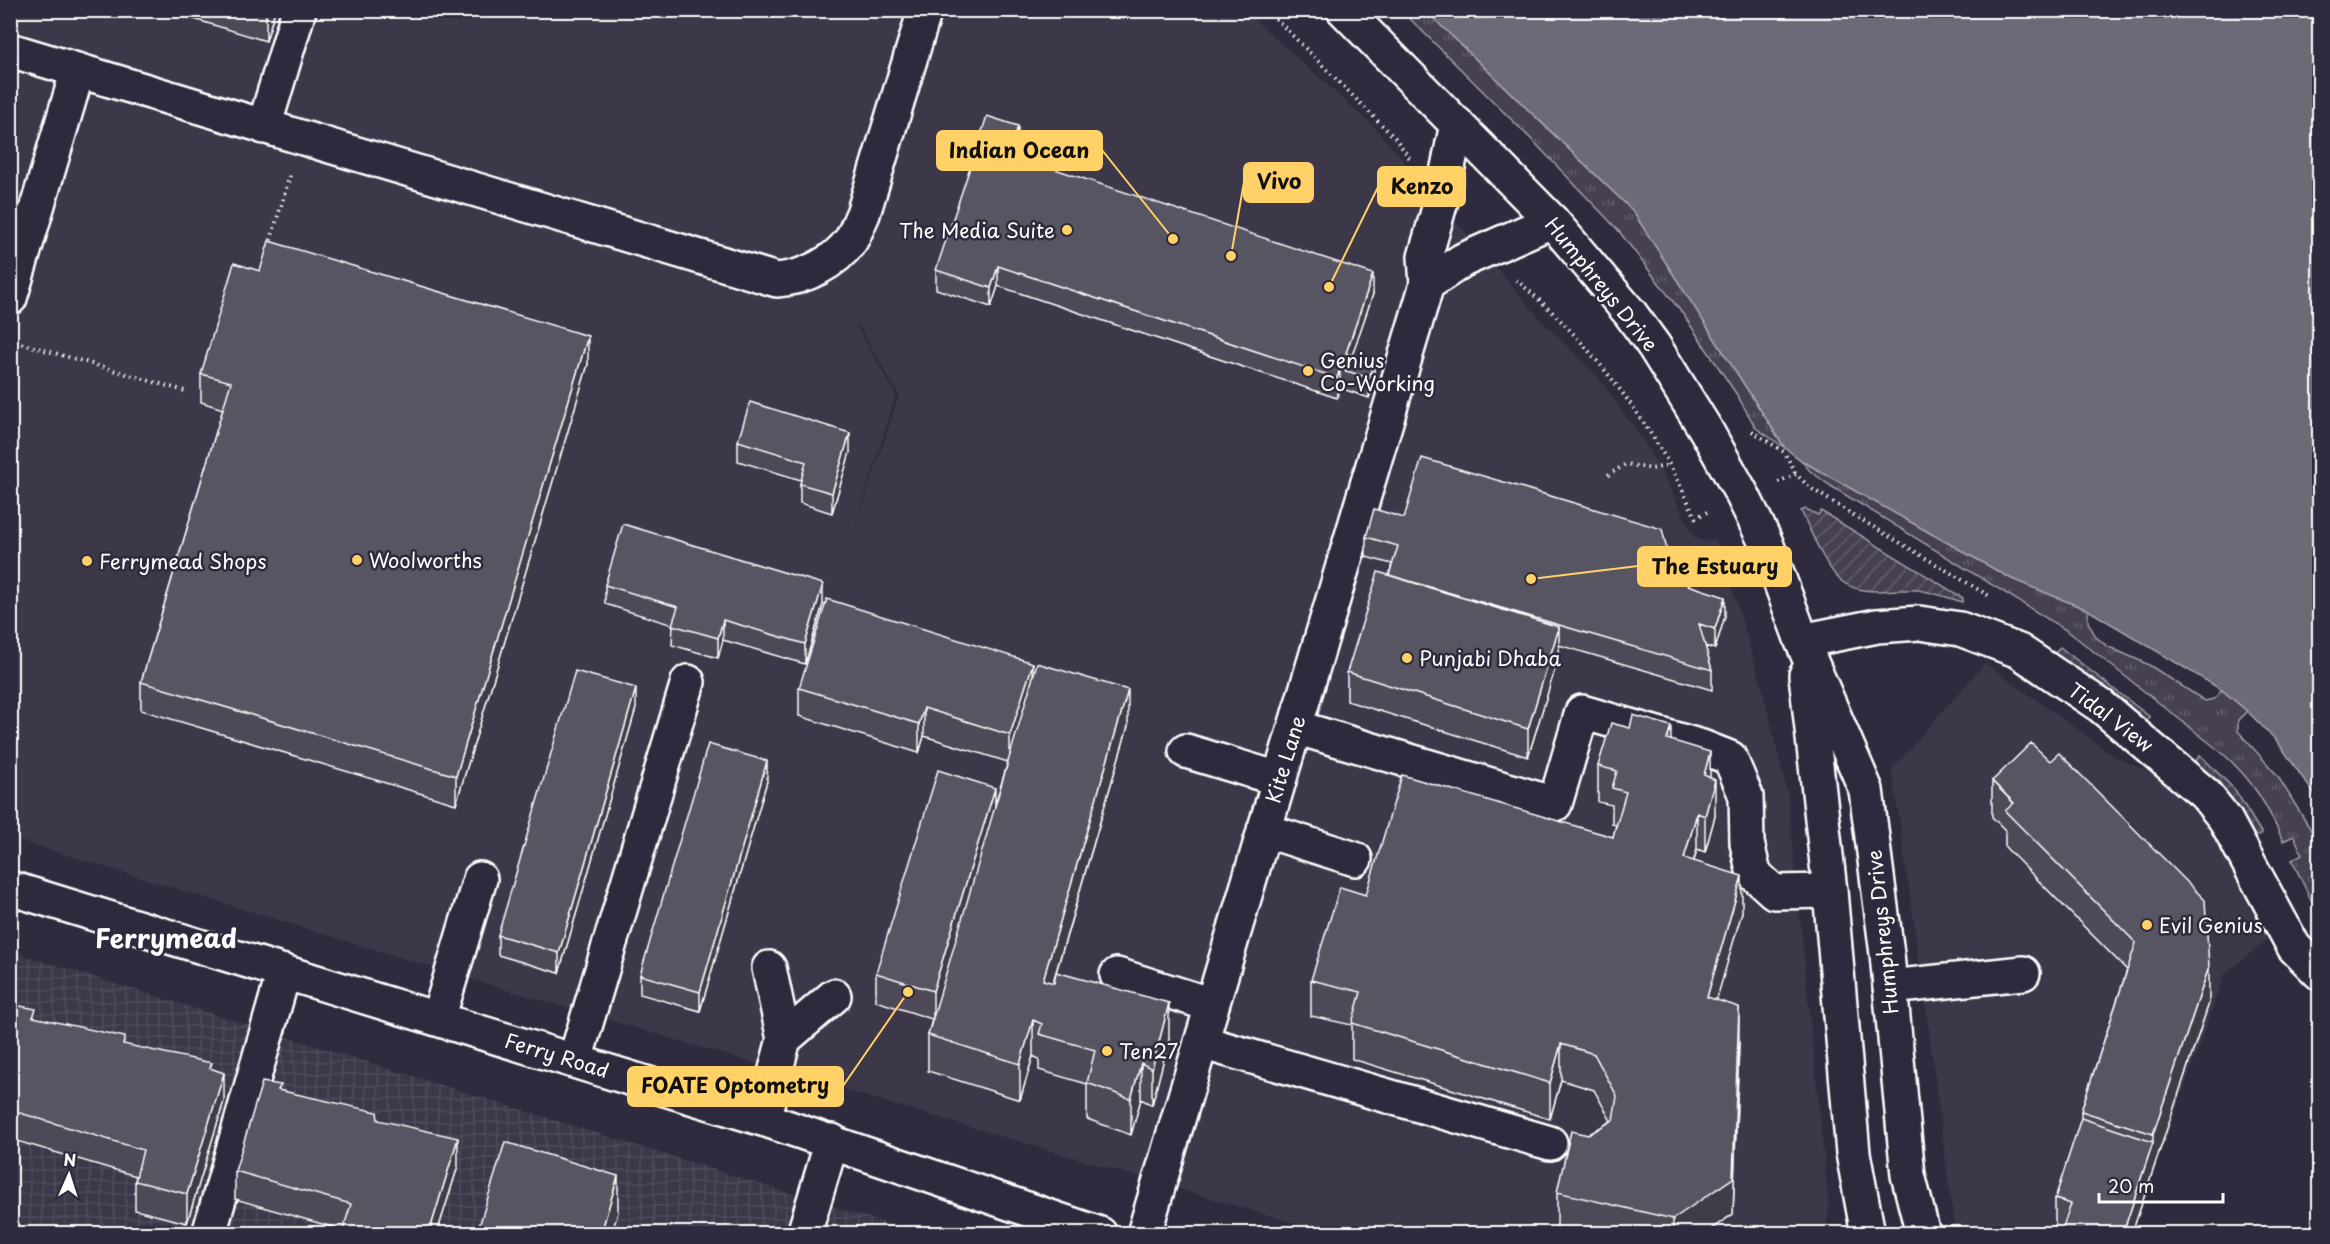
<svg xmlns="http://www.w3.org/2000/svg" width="2330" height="1244" font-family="'Playpen Sans',sans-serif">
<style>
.built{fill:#3c3749;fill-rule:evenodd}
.industrial{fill:url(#industrial-grid)}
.grass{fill:url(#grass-tufts);stroke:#a2a0a8;stroke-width:1.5}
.garden{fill:url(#garden-furrows);stroke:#a2a0a8;stroke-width:1.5}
.water{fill:#6d6a77;stroke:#a7a6ad;stroke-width:1.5}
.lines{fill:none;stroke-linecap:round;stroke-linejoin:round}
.minor-casing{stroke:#fff;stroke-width:38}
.major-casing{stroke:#fff;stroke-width:38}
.path{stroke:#fff;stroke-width:4;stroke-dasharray:1.5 4.5;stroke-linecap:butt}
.minor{stroke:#2f2a3d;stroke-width:33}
.major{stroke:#2f2a3d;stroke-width:33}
.wall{fill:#4d4956;stroke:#fff;stroke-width:1.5}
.shaded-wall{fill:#3e3c46;stroke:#fff;stroke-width:1.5}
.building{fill:#595564;stroke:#fff;stroke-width:1.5}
.poi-dot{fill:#ffd166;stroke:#2f2a3d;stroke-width:2}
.labels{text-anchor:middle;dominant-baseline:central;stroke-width:5;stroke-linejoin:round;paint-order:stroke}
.poi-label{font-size:20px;fill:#fff;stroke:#2f2a3d;text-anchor:start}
.street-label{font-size:20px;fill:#fff;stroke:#2f2a3d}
.district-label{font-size:26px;font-weight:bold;fill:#fff;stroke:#2f2a3d}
.leader{fill:none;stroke:#ffd166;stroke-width:2}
.callout-dot{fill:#ffd166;stroke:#2f2a3d;stroke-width:2}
.callout{fill:#ffd166;stroke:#ffd166;stroke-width:2}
.callout-label{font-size:21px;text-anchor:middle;font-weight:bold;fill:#111}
</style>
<defs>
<pattern id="industrial-grid" width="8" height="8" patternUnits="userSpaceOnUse" patternTransform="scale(1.5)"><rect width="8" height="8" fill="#3c3749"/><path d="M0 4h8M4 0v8" fill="none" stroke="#504b5b"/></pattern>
<pattern id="grass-tufts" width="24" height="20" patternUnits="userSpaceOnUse" patternTransform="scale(1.5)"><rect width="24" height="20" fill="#464152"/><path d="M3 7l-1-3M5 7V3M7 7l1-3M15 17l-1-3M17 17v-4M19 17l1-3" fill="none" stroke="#625e6c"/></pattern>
<pattern id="garden-furrows" width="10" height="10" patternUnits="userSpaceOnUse" patternTransform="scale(1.5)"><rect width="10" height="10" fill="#464152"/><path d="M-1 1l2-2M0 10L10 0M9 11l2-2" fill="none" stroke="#625e6c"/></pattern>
</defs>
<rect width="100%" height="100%" fill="#2f2a3d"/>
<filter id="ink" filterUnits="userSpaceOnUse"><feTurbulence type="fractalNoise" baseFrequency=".0167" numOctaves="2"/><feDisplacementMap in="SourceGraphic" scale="12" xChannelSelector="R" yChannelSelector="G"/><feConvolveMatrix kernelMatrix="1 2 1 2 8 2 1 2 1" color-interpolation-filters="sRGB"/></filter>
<g filter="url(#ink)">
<path class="built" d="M10 11H1245L1374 127 1545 324 1599 378 1644 442 1666 480 1694 537 1705 542 1715 538 1722 556 1763 690 1788 796 1829 1209 1825 1233H1328L490 985 11 838ZM858 324 899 395 849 549 896 395 857 326Z
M1985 663 2117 758 2170 781 2225 830 2289 922 2224 975 2133 1233 1958 1234 1954 1226 1927 1017 1892 769Z"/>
<path class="industrial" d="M10 951 918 1233H13L10 1232Z"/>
<path class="grass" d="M1402 11H1426L1632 210 1785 448 1756 428 1737 395 1685 317 1618 230 1536 144Z
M1802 461 2012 579 2088 610V622L2096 637 2107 646 2149 665 2205 701 2214 699 2222 690 2247 711 2238 720V731L2277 775 2319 843V911L2311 900 2292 860 2302 854 2294 836 2283 841C2266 803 2253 780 2221 752L2069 632 1831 486 1810 471Z"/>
<path class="garden" d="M1806 509 1818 515 1821 511 1963 598 1962 602C1947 597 1932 592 1917 590 1892 588 1861 598 1840 580 1824 565 1811 531 1801 511Z
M2060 647 2150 717 2145 723 2055 653Z
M2200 755 2235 790 2262 834 2254 838C2238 805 2223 785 2195 762Z"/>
<path class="water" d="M1426 11H2319V801L2277 741 2247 711 2222 690 2088 610 2012 579 1802 461 1785 448 1632 210Z"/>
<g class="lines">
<defs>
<path id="minor" d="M10 50 777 280C804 278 835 263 851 240 856 232 859 222 863 214L925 10
M264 127 299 10
M1427 284 1463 260 1552 221
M10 298 78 70
M1802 641 1877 626 1919 623 1960 629 2019 651 2101 706 2205 794 2225 819 2294 947 2320 973
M1295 727 1555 804 1582 712 1702 747 1730 758 1746 796 1747 843 1754 874 1774 892 1830 891
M1186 751 1279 779
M1264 830 1355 859
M1117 975 1212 1005
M1890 987 2023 973
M438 1019 480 879
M784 1039 834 996
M1201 1042 1550 1143
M575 1060 688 682
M763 1119 784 1039 769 968
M209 1234 284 972
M804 1234 832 1141
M1144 1234 1427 284 1425 257 1441 201 1457 124"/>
<path id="major" d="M1344 10 1552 221 1630 313 1654 346 1706 430 1743 496 1766 543 1802 641 1866 790 1887 954 1908 1175 1923 1234
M1806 675 1830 891 1853 1153 1868 1234
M10 888 763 1119 1100 1234"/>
</defs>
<use href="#minor" class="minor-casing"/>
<use href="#major" class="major-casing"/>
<path class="path" d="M1267 10 1395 138 1411 160
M269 246 291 172
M1516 280C1571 324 1626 391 1662 452 1675 473 1685 496 1696 518L1707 512
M10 340 188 392
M1752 431 1784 452 1796 474
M1608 475 1626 464 1652 469 1669 465
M1778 482 1796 474 1809 487 1850 513 1991 597"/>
<use href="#minor" class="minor"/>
<use href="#major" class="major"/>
</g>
<path class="wall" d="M164 10H275L266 41Z
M1018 146 1015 156 1373 294 1352 355 1374 383 1369 398 1340 388 1337 398 998 286 991 307 936 289V270Z
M588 364 456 804 141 710V682L223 409 201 402V374Z
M738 441 850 452 832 513 800 503V484L801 480 738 461Z
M1404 518 1672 572 1690 586 1725 616 1715 649 1705 646 1712 670V690L1559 645V656L1528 757 1347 701V672L1389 575 1392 564 1366 557V537Z
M605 585 823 604 805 664 723 640 718 658 672 645 673 625 605 604Z
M1033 677 1128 726 1053 983 1169 1039 1152 1105 1141 1099 1131 1135 1087 1119V1084L1039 1070V1059L1033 1056 1020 1100 928 1071V1035L932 1019 876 1001V973L995 804 1008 762 924 736 919 753 799 716V688Z
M636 708 559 973 498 955V935Z
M1630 728 1671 740 1710 778 1715 816 1705 852 1697 849 1694 861 1742 912 1716 1000 1739 1043 1733 1214 1705 1233H1581L1557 1228V1192L1588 1135 1611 1121 1594 1090 1561 1080 1550 1119 1352 1059V1025L1311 1016V980L1366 895 1613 837 1616 825 1612 824V805L1598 802V766Z
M767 781 700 1011 640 994V975Z
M1992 781 2209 1003 2132 1233H2061L2062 1230 2055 1228V1199L2081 1119V1111L2127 970 2005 847V830L1992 817Z
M10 1004 36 1018 125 1045 212 1069 224 1101 187 1223 135 1210V1181L136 1176 10 1139Z
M281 1091 378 1120 458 1166 437 1233H342L343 1230 235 1199V1171Z"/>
<path class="shaded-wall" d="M266 10H275L266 41Z
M1018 126V146L1009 173V154Z
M998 266V286L991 307V288Z
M1373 274V294L1346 373V353Z
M588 336V364L456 804V776Z
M1374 363V383L1369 398V378Z
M1340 369V388L1337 398V378Z
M850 433V452L832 513V493Z
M823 584V604L805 664V644Z
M1725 597V616L1715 649V629Z
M723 620V640L718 658V638Z
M1559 627V656L1528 757V729Z
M1033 663V691L1010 763V735Z
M636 688V708L559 973V953Z
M1128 690V726L1043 1016V980Z
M924 708V736L919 753V724Z
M1671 726V762L1667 739Z
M1710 752V788L1704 775Z
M767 761V781L700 1011V992Z
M1715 780V816L1705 852V816Z
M995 788V816L933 1019V991Z
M1697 813V849L1684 894V858Z
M1742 876V912L1707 1033V997Z
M2209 967V1003L2132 1233H2123L2153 1142V1134Z
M1169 1003V1039L1152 1105V1069Z
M1739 1007V1043L1733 1214 1705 1233H1673V1219Z
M1033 1020V1056L1020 1100V1064Z
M1561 1044V1080L1550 1119V1083Z
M1141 1063V1099L1131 1135V1099Z
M224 1073V1101L187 1223V1194Z
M458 1138V1166L437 1233H429Z
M618 1176V1212L612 1233H601Z"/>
<path class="building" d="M987 116 1018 126 1009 154 1373 274 1346 353 1374 363 1369 378 1340 369 1337 378 998 266 991 288 936 270Z
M269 241 588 336 456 776 141 682 231 382 201 374 234 263 260 271Z
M750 402 850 433 832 493 800 484 806 462 738 441Z
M1422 458 1662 529 1672 572 1690 578 1688 585 1725 597 1715 629 1699 624 1712 670 1389 575 1398 546 1366 537 1374 509 1404 518Z
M623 524 823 584 805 644 723 620 718 638 672 625 678 607 605 585Z
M1378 572 1559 627 1528 729 1347 672Z
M827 599 1033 663 1010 735 924 708 919 724 799 688Z
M1037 663 1128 690 1043 980 1054 983 1056 972 1169 1003 1152 1069 1141 1063 1131 1099 1087 1083 1095 1050 1039 1034 1042 1024 1033 1020 1020 1064 928 1035Z
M575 671 636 688 559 953 498 935Z
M1633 715 1671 726 1667 739 1710 752 1704 775 1715 780 1705 816 1697 813 1684 858 1742 876 1707 997 1739 1007 1733 1178 1673 1219 1557 1192 1571 1131 1588 1135 1613 1120 1617 1096 1594 1054 1561 1044 1550 1083 1352 1023 1361 992 1311 980 1340 887 1366 895 1402 775 1613 837 1626 792 1612 788 1617 771 1598 766 1611 723 1630 728Z
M2031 743 2050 761 2059 753 2205 900 2209 967 2153 1134 2081 1111 2136 943 2005 811 2014 803 1992 781Z
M708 744 767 761 700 992 640 975Z
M938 770 995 788 933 991 876 973Z
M10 1004 36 1009 33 1017 125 1037 123 1044 212 1063 210 1068 224 1073 187 1194 135 1181 143 1150 10 1110Z
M262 1082 281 1085 278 1090 377 1112 378 1120 458 1138 429 1233H342L351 1204 235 1171Z
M2081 1118 2153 1142 2123 1233H2061L2071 1204 2055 1199Z
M505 1142 618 1176 601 1233H477Z"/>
</g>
<g class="poi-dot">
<circle cx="1067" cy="230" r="6"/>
<circle cx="1308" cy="371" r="6"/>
<circle cx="357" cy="560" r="6"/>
<circle cx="87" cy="561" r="6"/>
<circle cx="1407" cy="658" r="6"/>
<circle cx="2147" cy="925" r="6"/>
<circle cx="1107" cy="1051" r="6"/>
</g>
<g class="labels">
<g class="poi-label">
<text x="1055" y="230" text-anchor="end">The Media Suite</text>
<text x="1320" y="360">Genius<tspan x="1320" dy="23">Co-Working</tspan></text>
<text x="369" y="560">Woolworths</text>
<text x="99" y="561">Ferrymead Shops</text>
<text x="1419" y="658">Punjabi Dhaba</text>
<text x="2159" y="925">Evil Genius</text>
<text x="1119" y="1051">Ten27</text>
</g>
<g class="street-label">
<text transform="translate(1602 284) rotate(51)">Humphreys Drive</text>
<text transform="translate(2111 717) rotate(37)">Tidal View</text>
<text transform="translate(1285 759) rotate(-73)">Kite Lane</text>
<text transform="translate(1882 932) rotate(-96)">Humphreys Drive</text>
<text transform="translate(557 1055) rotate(17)">Ferry Road</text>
</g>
<g class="district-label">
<text x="166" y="937">Ferrymead</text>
</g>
</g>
<path class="leader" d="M1173 239L1102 150M1231 256L1244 182M1329 287L1378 187M1531 579L1638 566M908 992L843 1086"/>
<g class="callout-dot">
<circle cx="1173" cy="239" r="6"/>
<circle cx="1231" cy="256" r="6"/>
<circle cx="1329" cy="287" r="6"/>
<circle cx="1531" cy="579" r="6"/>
<circle cx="908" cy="992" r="6"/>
</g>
<g class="callout">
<rect x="937" y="131" width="165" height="39" rx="6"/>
<rect x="1244" y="163" width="69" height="39" rx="6"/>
<rect x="1378" y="167" width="87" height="39" rx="6"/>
<rect x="1638" y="547" width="153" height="39" rx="6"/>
<rect x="628" y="1067" width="215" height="39" rx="6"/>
</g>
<g class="callout-label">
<text x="1019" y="158">Indian Ocean</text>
<text x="1279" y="189">Vivo</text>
<text x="1422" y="194">Kenzo</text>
<text x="1715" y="574">The Estuary</text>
<text x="735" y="1093">FOATE Optometry</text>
</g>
<rect width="2330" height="1244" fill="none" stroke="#2f2a3d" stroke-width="36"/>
<rect x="18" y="18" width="2294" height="1208" fill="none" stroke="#fff" stroke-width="2" filter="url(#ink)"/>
<g transform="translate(69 1175) rotate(3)" stroke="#2f2a3d" stroke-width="4.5" paint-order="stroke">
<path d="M0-4.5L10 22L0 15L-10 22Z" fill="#ffffff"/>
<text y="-9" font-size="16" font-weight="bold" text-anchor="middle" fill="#ffffff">N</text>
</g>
<path d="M2099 1193v9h124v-9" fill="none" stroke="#ffffff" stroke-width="3"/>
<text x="2108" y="1193" font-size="18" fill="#ffffff" stroke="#2f2a3d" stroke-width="4.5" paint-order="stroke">20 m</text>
</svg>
